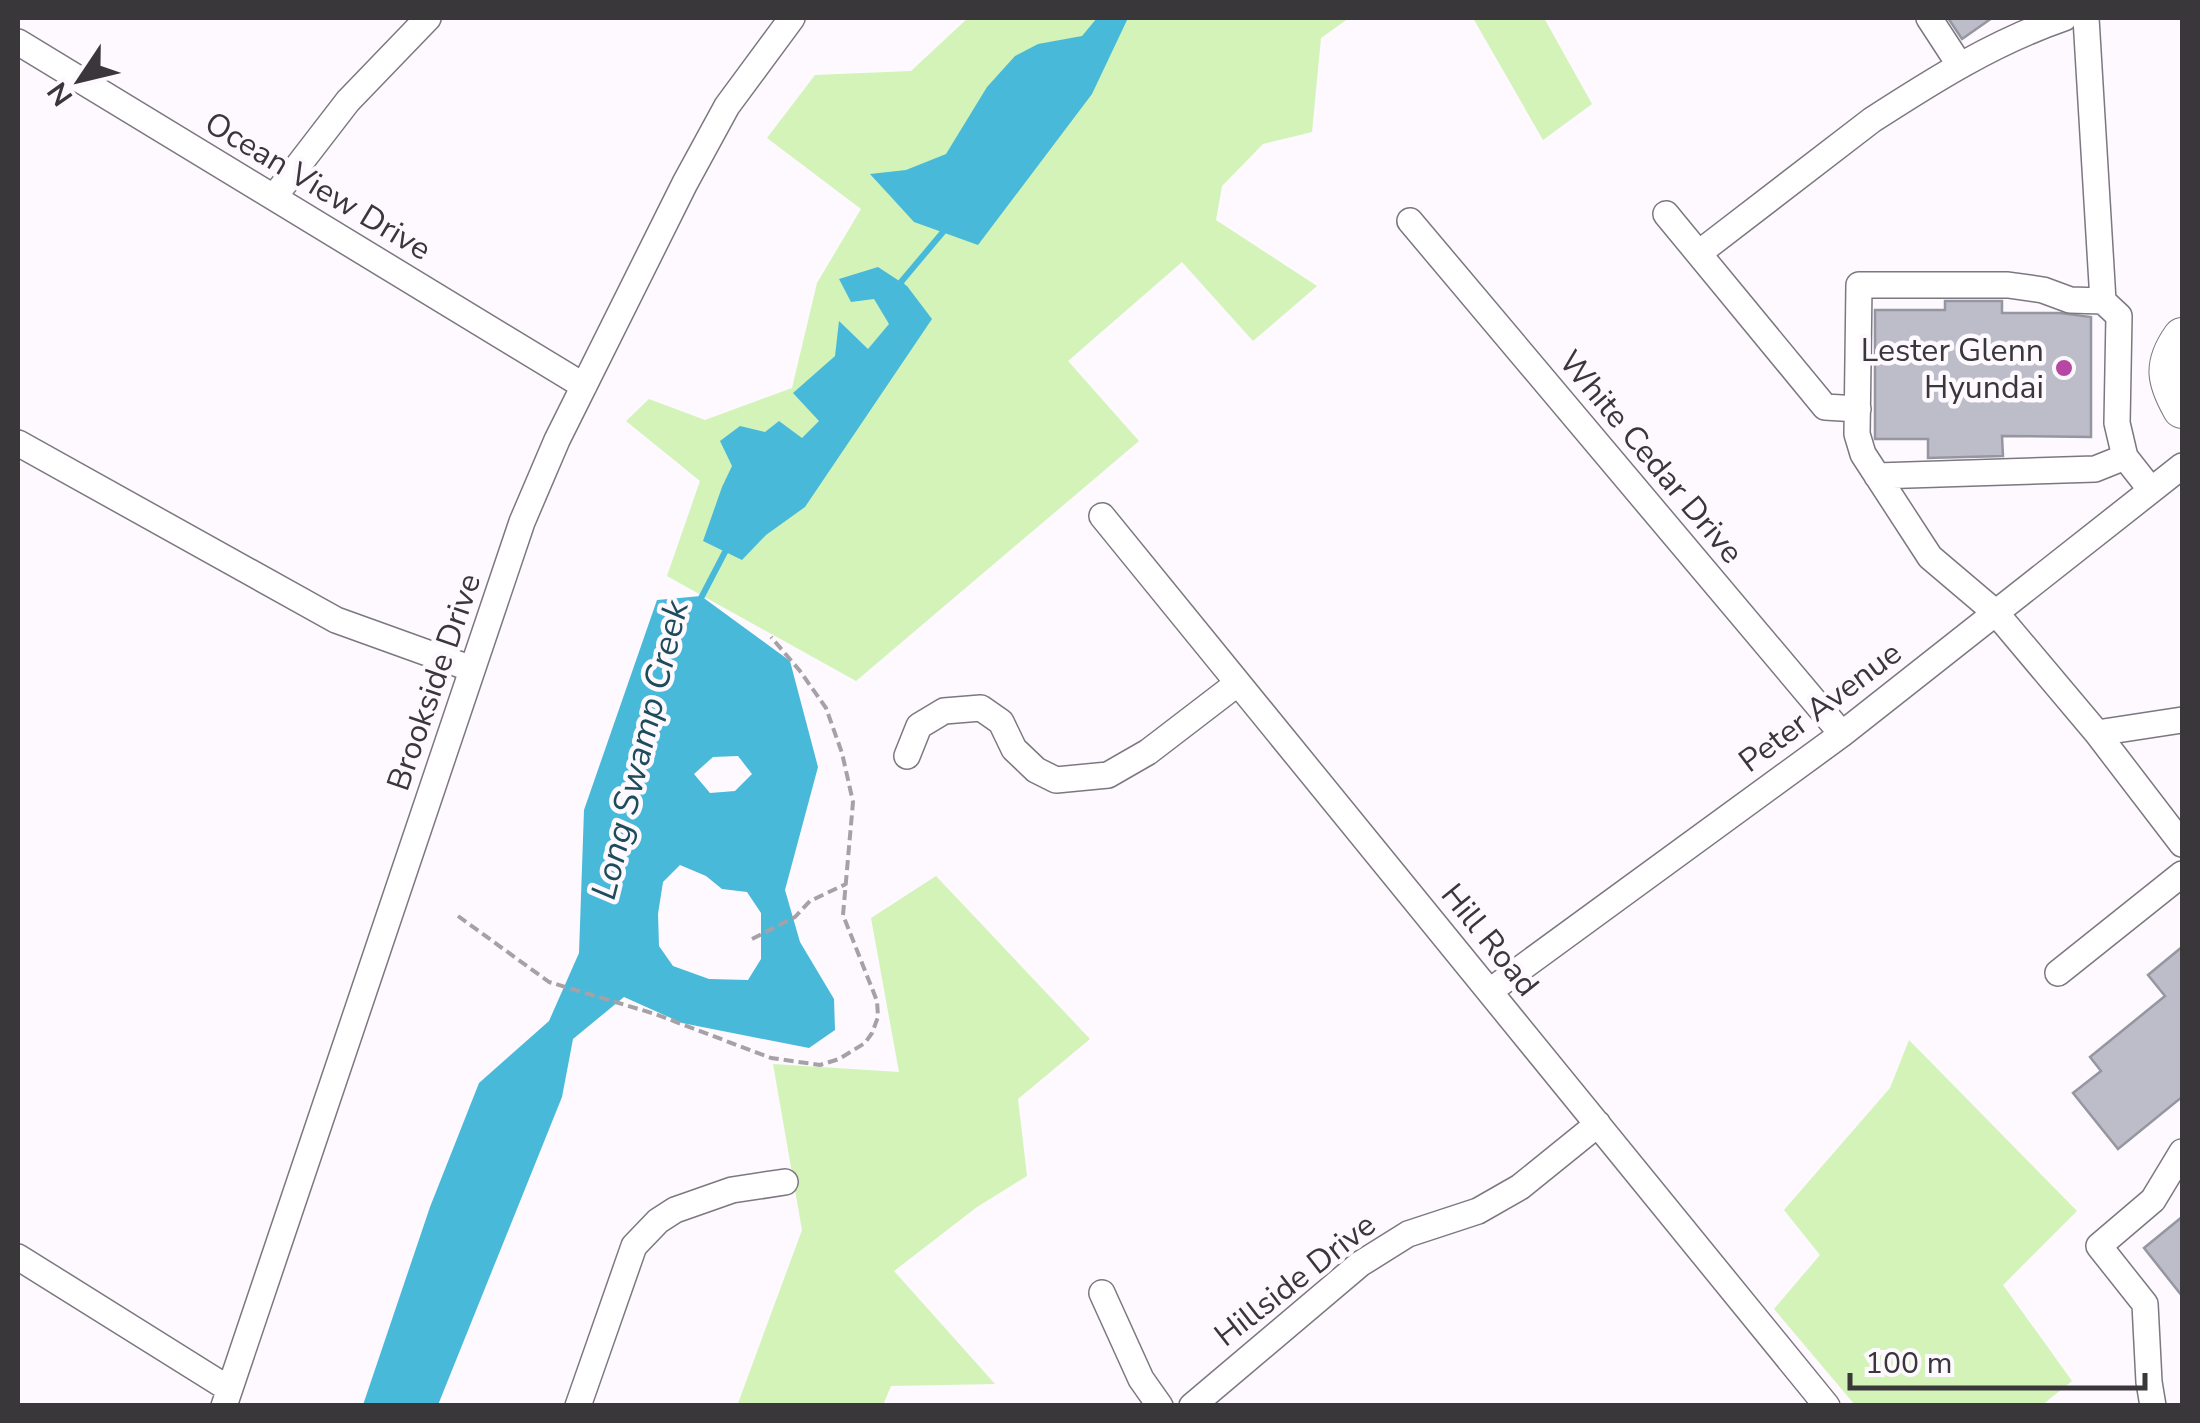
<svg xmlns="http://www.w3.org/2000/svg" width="2200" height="1423" font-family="'Nunito Sans',sans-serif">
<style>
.green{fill:#d3f3b8}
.water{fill:#49b9da;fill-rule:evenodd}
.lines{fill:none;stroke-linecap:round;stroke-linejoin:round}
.stream{stroke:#49b9da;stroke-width:6}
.building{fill:#bcbdc8;stroke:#9596a0;stroke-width:2.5}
.minor-casing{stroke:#7d7780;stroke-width:28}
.highway-casing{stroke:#7d7780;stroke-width:40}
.path{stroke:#a5a1a6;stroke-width:4;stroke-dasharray:10 5;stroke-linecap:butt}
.minor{stroke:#fff;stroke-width:25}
.highway{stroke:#fff;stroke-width:38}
.poi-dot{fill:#b647a4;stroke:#fdf9ff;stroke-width:4}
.labels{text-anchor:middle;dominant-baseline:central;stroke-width:9;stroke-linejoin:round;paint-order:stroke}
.street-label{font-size:32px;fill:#3a373b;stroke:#fdf9ff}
.poi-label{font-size:32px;fill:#3a373b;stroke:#fdf9ff;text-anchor:end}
.water-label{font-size:35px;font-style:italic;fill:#1d4d5b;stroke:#fdf9ff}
</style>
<rect width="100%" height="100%" fill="#fdf9ff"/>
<path class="green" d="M968 18H1349L1321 38 1312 132 1263 144 1222 186 1216 220 1317 286 1253 341 1182 262 1068 361 1139 441 856 681 667 576 700 481 626 421 649 399 705 420 792 388 817 283 861 209 767 138 815 75 911 71Z
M1473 18H1544L1592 104 1543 140Z
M936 876 1090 1039 1018 1099 1027 1176 977 1207 894 1271 995 1384 891 1386 883 1405 737 1406 802 1230 773 1064 899 1072 871 918Z
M1909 1040 2077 1211 2003 1285 2072 1381 2042 1405H1855L1774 1309 1820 1255 1784 1210 1890 1088Z"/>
<path class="water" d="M1097 18H1128L1092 94 978 245 914 222 870 174 906 170 946 154 987 87 1015 56 1038 44 1082 36Z
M878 267 907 286 932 319 805 507 766 535 742 560 703 541 722 487 732 466 720 441 740 426 765 432 779 421 802 438 819 421 793 393 835 356 839 321 868 349 889 324 874 299 851 302 839 279Z
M701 596 790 661 818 767 785 890 800 942 834 999 835 1030 809 1048 682 1023 624 997 573 1039 562 1097 438 1405H363L430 1207 479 1083 549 1021 579 953 584 810 657 600ZM738 756 752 774 735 791 710 793 694 774 713 757ZM680 865 706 876 722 889 747 892 761 913V959L748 980 709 979 673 966 659 946 658 914 663 882Z"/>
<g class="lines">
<path class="stream" d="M902 287 901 282 948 226
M700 600 725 552 730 546"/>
</g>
<path class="building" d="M1948 18H1992L1962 39Z
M1945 301H2002V313H2060L2091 317V437L2002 436 2003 456 1928 458V439H1875V310H1945Z
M2182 947V1097L2118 1149 2073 1093 2101 1071 2090 1057 2165 996 2148 975Z
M2182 1217V1296L2144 1248Z"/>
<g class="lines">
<defs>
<path id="minor" d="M1929 18 1959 64
M2086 18 2103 301 2119 316 2117 423 2125 457 2151 490
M18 42 584 386
M274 197 348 101 428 18
M1666 214 1825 407 1858 409
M1410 221 1842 734
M1699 253 1872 120C1934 80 1994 42 2064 18
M2103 301 2070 300 2043 290 2008 285H1859L1857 434 1863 454 1930 557 1996 613 2097 733 2182 720
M18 443 336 620 472 669
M1877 476 2095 469 2125 457
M1102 516 1827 1406
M2097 733 2182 844
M907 756 919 726 944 711 981 708 1001 722 1014 749 1036 770 1056 780 1108 775 1148 752 1238 683
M2058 973 2182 874
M1490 991 1842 734 2182 466
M18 1257 229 1389
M1102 1293 1141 1379 1160 1406
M224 1406 522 522 557 440 685 183 727 106 792 18
M578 1406 634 1246 658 1221 675 1210 732 1190 785 1182
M1192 1406 1360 1264 1408 1234 1478 1211 1520 1187 1598 1124
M2153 1406 2149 1382 2145 1304 2099 1246 2153 1200 2182 1152"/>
<path id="highway" d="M2182 337C2162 365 2166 381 2182 409"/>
</defs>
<use href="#minor" class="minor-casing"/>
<use href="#highway" class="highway-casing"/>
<path class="path" d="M458 916 549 982 655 1014 771 1058 820 1065 839 1059 865 1043 872 1033 878 1017 877 1001 843 915 853 802 842 753 826 708 800 671 771 637
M752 939 795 917 810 901 846 884"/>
<use href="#minor" class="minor"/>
<use href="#highway" class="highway"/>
</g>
<circle class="poi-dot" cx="2064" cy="368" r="10"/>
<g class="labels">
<g class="street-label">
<text transform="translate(318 186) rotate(31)">Ocean View Drive</text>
<text transform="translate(1651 457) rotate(50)">White Cedar Drive</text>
<text transform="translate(434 682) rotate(-71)">Brookside Drive</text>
<text transform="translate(1820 707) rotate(-37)">Peter Avenue</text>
<text transform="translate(1490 940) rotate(51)">Hill Road</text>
<text transform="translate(1295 1280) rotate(-38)">Hillside Drive</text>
</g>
<g class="poi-label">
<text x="2044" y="350">Lester Glenn<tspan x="2044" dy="37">Hyundai</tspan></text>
</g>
<g class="water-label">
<text transform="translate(640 750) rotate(-76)">Long Swamp Creek</text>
</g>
</g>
<rect width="2200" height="1423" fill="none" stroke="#3a373b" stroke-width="40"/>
<g transform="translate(80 80) rotate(235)" stroke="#fdf9ff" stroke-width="8" paint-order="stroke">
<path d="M0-8L18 38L0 25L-18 38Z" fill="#3a373b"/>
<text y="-15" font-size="28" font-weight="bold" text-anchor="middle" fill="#3a373b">N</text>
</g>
<path d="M1850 1373v15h295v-15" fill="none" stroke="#3a373b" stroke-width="5"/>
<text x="1865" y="1373" font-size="30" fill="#3a373b" stroke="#fdf9ff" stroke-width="8" paint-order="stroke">100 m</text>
</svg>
